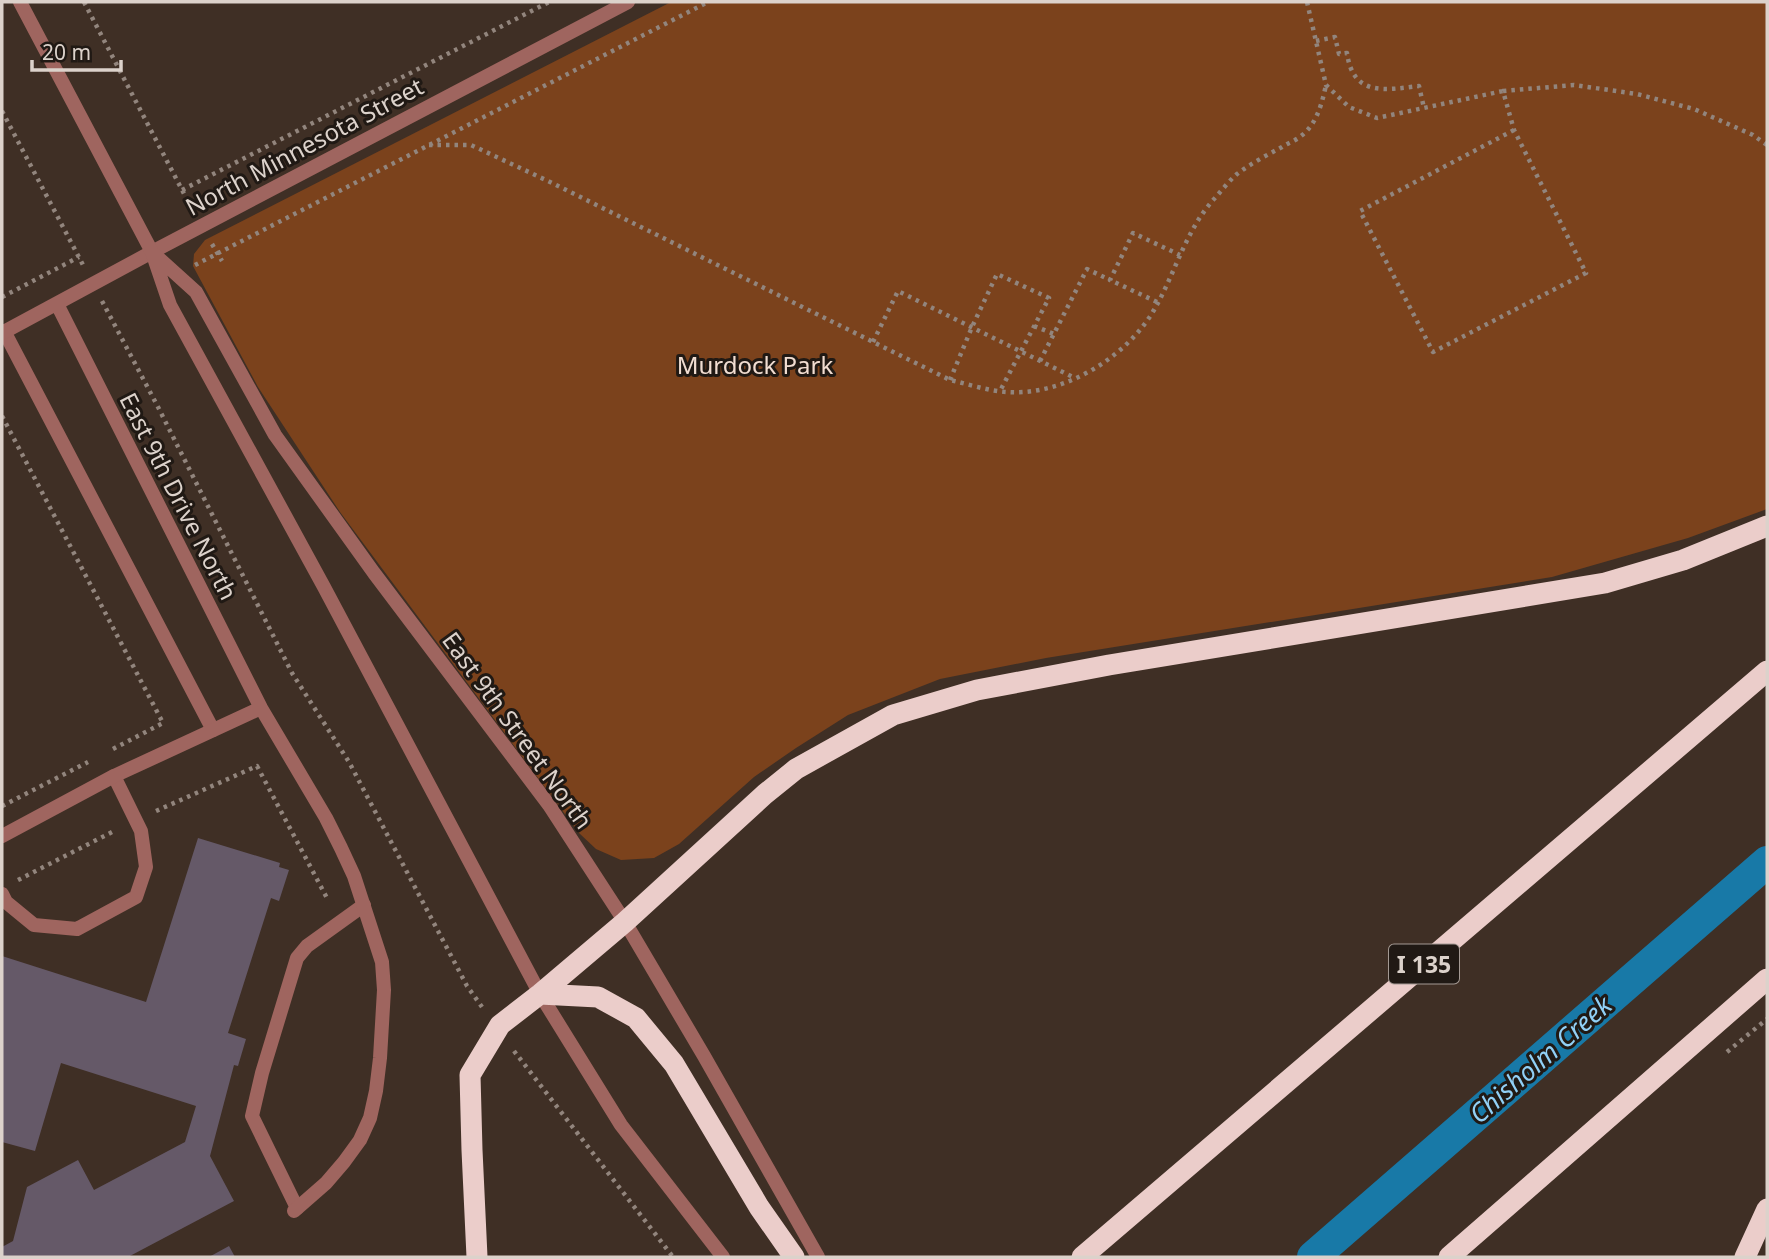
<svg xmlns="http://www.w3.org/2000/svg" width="1769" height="1259" font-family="'Noto Sans',sans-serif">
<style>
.green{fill:#7b421c}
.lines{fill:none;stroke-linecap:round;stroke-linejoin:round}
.canal{stroke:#1879a7;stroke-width:32}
.building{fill:#655968}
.path{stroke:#92857d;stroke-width:4.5;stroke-dasharray:3.5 5;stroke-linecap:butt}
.service{stroke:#9f655f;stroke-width:14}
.minor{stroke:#9f655f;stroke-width:14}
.tertiary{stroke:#9f655f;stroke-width:14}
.motorway{stroke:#ebcdca;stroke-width:21}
.labels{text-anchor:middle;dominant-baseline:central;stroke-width:6;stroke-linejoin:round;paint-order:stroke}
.shield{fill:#201914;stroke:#a49a94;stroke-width:2}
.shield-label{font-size:23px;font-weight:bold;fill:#dcd2cb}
.street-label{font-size:24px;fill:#dcd2cb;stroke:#201914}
.park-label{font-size:24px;fill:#f1ddd1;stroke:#201914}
.water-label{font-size:26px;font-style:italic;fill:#91d0f6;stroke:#201914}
</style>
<rect width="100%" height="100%" fill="#3f2f25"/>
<path class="green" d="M671 2H1767V509L1688 538 1552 577 1046 658 940 679 848 715 796 748 754 777 679 844 654 858 621 860 596 849 579 833 340 512 258 387 193 266 194 254 205 240Z"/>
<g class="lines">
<path class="canal" d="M1313 1257 1767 862"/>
</g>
<path class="building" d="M198 838 280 863 279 867 289 870 279 901 271 898 228 1033 246 1039 238 1066 234 1065 210 1156 234 1201 128 1257H2V1247L13 1241 27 1187 78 1160 94 1190 185 1142 196 1106 61 1063 35 1151 2 1142V956L146 1002Z
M229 1246 235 1257H209Z"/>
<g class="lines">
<path class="path" d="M84 2 192 209
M1307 2 1326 85 1349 107 1377 118 1503 91
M1316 41 1335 37 1339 54 1347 53C1353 97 1385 90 1419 86L1424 108
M2 111 83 265
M1514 130 1360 211 1433 352 1586 273 1514 130 1503 91 1574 85 1637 94 1694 109 1753 135 1767 145
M429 145H471L548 181 950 380C968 384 988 391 1007 392 1063 396 1126 358 1154 310 1175 274 1186 229 1215 198 1222 190 1229 181 1237 174 1250 164 1267 155 1282 147 1288 143 1295 141 1301 136 1317 124 1322 103 1326 85
M182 190 549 2
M212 244 222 261
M195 265 708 2
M2 297 79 257
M102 301 158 407 292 673 349 762 467 986 482 1007
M1157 302 1110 280 1133 233 1180 255
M1034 326 1054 334
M873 342 898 291 1075 378
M1040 361 1087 269 1110 280
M950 380 972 327 997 274 1049 298 1000 391
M2 416 163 723 109 751
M2 806 88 762
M156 811 257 766 328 900
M18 880 116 830
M514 1051 673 1257
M1727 1052 1767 1019"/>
<path class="service" d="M4 331 213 730
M2 894 6 902 34 925 77 929 136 897 146 867 141 831 114 776
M297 1208 252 1116 262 1073 297 958 307 946 364 905"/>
<path class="minor" d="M57 304 261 708 326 818 341 848 354 876 382 962 384 990 380 1058 376 1091 370 1118 360 1140 344 1162 326 1183 294 1211
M2 333 152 252 628 2
M2 836 114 776 261 708"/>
<path class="tertiary" d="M20 2 152 252 170 305 324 587 540 994 621 1125 723 1257
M154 254 196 292 275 435 374 573 549 805 625 922 704 1056 818 1257"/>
<path class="motorway" d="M540 994 598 997 636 1018 674 1064 759 1207 794 1257
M477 1257 472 1150 470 1075 500 1025 540 994 625 922 765 794 796 769 893 715 977 690 1109 665 1605 583 1683 560 1767 526
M1082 1257 1767 671
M1449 1257 1767 979
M1745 1257 1767 1209"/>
</g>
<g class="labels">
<rect class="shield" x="1389" y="944.5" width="70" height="39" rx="5"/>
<g class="shield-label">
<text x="1424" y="964">I 135</text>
</g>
<g class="street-label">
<text transform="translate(304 146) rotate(-28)">North Minnesota Street</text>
<text transform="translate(179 496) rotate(63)">East 9th Drive North</text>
<text transform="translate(518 730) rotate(54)">East 9th Street North</text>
</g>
<g class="park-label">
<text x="755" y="364">Murdock Park</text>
</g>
<g class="water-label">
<text transform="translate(1540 1059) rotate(-41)">Chisholm Creek</text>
</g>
</g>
<rect width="1769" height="1259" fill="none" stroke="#dcd2cb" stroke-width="7"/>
<path d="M32 60v10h89v-10" fill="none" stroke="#dcd2cb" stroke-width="3.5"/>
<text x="42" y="60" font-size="21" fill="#dcd2cb" stroke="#201914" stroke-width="5" paint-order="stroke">20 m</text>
</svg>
